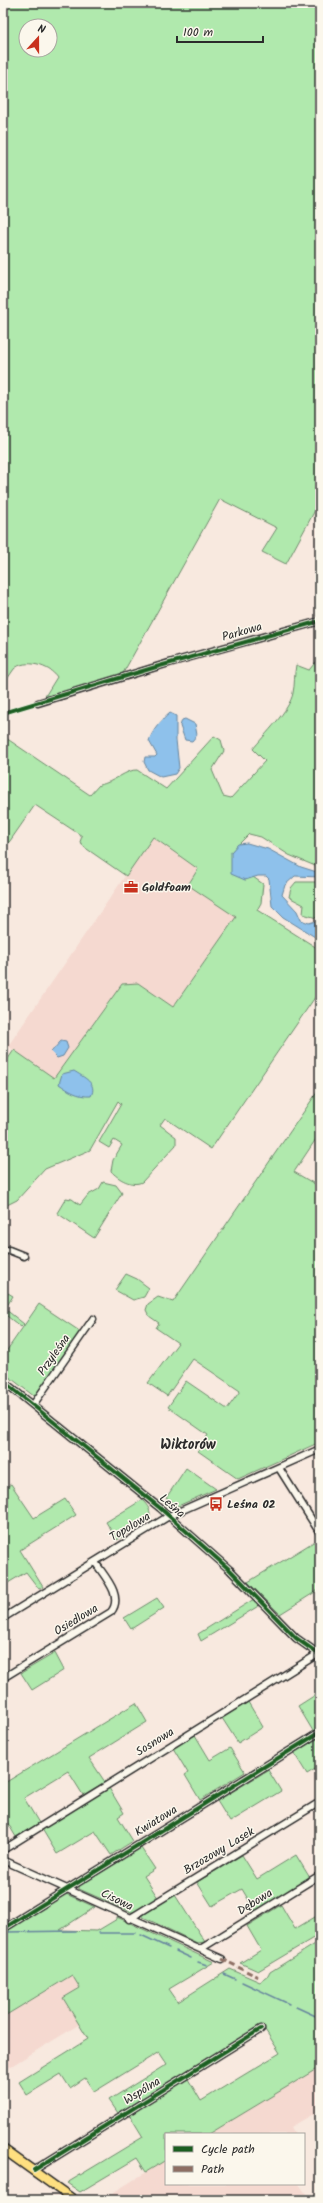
<svg xmlns="http://www.w3.org/2000/svg" width="323" height="2203" font-family="Kalam,sans-serif">
<style>
.built{fill:#f5d9d0}
.green{fill:#b0e9ad;stroke:#6e8a6c;fill-rule:evenodd}
.water{fill:#8ec1eb;stroke:#66859e}
.lines{fill:none;stroke-linecap:round;stroke-linejoin:round}
.stream{stroke:#66859e;stroke-width:1.5}
.minor-casing{stroke:#2b2b2b;stroke-width:9}
.major-casing{stroke:#2b2b2b;stroke-width:11}
.minor{stroke:#fbf7ec;stroke-width:6}
.major{stroke:#fedf80;stroke-width:8}
.quiet{stroke:#8d6e63;stroke-width:3;stroke-dasharray:6 3;stroke-linecap:butt}
.cycleway-casing{stroke:#fbf7ec;stroke-width:6}
.cycleway{stroke:#1b5e20;stroke-width:4}
.labels{text-anchor:middle;dominant-baseline:central;stroke-width:3;stroke-linejoin:round;paint-order:stroke}
.street-label{font-size:12px;fill:#2b2b2b;stroke:#fbf7ec}
.poi-label{font-size:12px;font-weight:bold;fill:#2b2b2b;stroke:#fbf7ec;text-anchor:start}
.quarter-label{font-size:14px;font-weight:bold;fill:#2b2b2b;stroke:#fbf7ec}
</style>
<rect width="100%" height="100%" fill="#f8e9df"/>
<filter id="ink" filterUnits="userSpaceOnUse"><feTurbulence type="fractalNoise" baseFrequency=".025" numOctaves="2"/><feDisplacementMap in="SourceGraphic" scale="8" xChannelSelector="R" yChannelSelector="G"/><feConvolveMatrix kernelMatrix="1 2 1 2 8 2 1 2 1" color-interpolation-filters="sRGB"/></filter>
<g filter="url(#ink)">
<path class="built" d="M152 837 198 869 188 885 237 917 173 1007 138 983 122 984 54 1078 8 1046Z
M72 1975 80 1988 63 1998 80 2024 3 2071V2017Z
M320 2067V2110L291 2127 295 2134H209Z
M166 2160V2184H299L310 2200H181L175 2195 166 2200H101Z"/>
<path class="green" d="M3 3H320V501L286 564 262 552 277 528 220 499 122 675 44 698 57 677C50 666 25 658 14 669 10 674 7 680 3 685ZM26 26H50V50H26Z
M320 657V868L289 855 261 837 249 834 231 852 245 880 253 877 263 884 261 903 257 910 317 948 315 937 320 925V990L211 1149 165 1118 160 1125 176 1137V1145L142 1182C132 1187 118 1179 111 1171L113 1160 122 1145 114 1140 109 1148 99 1142 121 1104 118 1101 90 1150 45 1169 17 1200 3 1207V1066L14 1050 54 1078 122 984 138 983 173 1007 236 917 188 885 198 869 153 837 126 876 84 847 80 842 82 836 35 805 3 851V736L90 795 99 785C113 783 127 769 137 770L166 789 214 736 221 740 224 751 212 770 223 796 231 798 265 761 253 749C264 735 290 710 293 693 295 684 294 675 296 665L309 670Z
M296 882H320V919L303 914 304 905 289 897 291 888Z
M320 1088V1133L294 1172 320 1187V1442L238 1479 198 1451 208 1435 168 1407 186 1381 227 1409 240 1391 193 1359 167 1396 148 1383 178 1343 156 1328 159 1323 149 1316 146 1310 148 1304 158 1297 173 1302Z
M103 1182 116 1185 122 1193 94 1238 57 1213 66 1198 72 1199 80 1205 88 1195 99 1189Z
M126 1274 137 1279 149 1288 144 1297 133 1300 115 1290Z
M8 1293 13 1296 5 1309 24 1324 21 1327 3 1313V1301Z
M39 1304 81 1332 35 1397 3 1372V1356Z
M186 1468 216 1489 178 1506 166 1498Z
M11 1484 34 1518 65 1499 76 1515 20 1550 43 1587 39 1589 26 1572 3 1586V1489Z
M142 1500C148 1506 152 1511 149 1520L117 1540 106 1522Z
M320 1538V1589L280 1614 248 1582Z
M157 1598 164 1608 131 1629 124 1618Z
M254 1599 260 1605 201 1641 198 1634Z
M55 1653 64 1670 32 1690 21 1673Z
M320 1692V1726L313 1731 298 1706Z
M248 1702 263 1727 238 1743 222 1718Z
M136 1703 147 1722 89 1758 105 1782 83 1795 68 1771 24 1798 39 1823 16 1837 3 1815V1784Z
M195 1735 210 1760 230 1748 245 1772 200 1800 185 1775 188 1773 173 1748Z
M320 1737V1766L307 1774 294 1753Z
M268 1770 281 1791 230 1822 217 1801Z
M109 1788 124 1813 118 1817 133 1841 111 1855 95 1831 57 1854 42 1829Z
M141 1848 155 1869 144 1876 158 1898 136 1912H131L79 1889V1886Z
M242 1855 257 1879 296 1855 310 1878 255 1911 242 1889 212 1906 197 1882Z
M66 1894 95 1907 60 1930 97 1931 117 1919V1917L214 1962 169 1989 178 2002 230 1969 260 1982 268 1976 270 1972 320 1941V2067L209 2134H166V2160L146 2172 137 2158 80 2192 67 2183 143 2137 129 2114 188 2079 201 2101 280 2053 262 2025 118 2113 109 2100 167 2064 159 2052 94 2092 85 2078 70 2088 61 2074 27 2095 19 2082 88 2039 63 1998 80 1988 72 1975 3 2017V1931Z
M175 1895 205 1942 197 1943 143 1917V1915Z
M281 1905 295 1929 320 1914V1934L258 1971 240 1963 261 1950 247 1926Z"/>
<path class="water" d="M170 713 176 716V740L179 768 175 774 161 777 148 770 144 762 145 757H155L157 755 149 741C153 729 161 721 170 713Z
M185 719 195 724 197 735 192 741 185 740 180 726 182 720Z
M247 843 268 849 301 867 320 873V877L295 876 285 885 282 895 297 911 301 920 309 923 316 921 320 924 315 937 283 917 272 906 269 879 266 876H258L245 880 231 874V852L238 844Z
M61 1041 66 1042 68 1048 63 1056 57 1058 51 1052Z
M74 1071C83 1077 98 1083 91 1096 78 1097 69 1091 59 1084L62 1074Z"/>
<g class="lines">
<path class="stream" d="M4 1932 76 1931
M99 1933H135
M141 1935 169 1948
M176 1951 191 1958
M198 1962 207 1965
M224 1974 235 1979
M242 1982 289 2004
M296 2007 320 2018"/>
<defs>
<path id="minor" d="M38 703 169 663 320 621
M3 1252 9 1250 24 1256
M3 1381 160 1508 230 1570 296 1638 320 1655
M33 1405 93 1319
M279 1468 320 1533
M3 1618 169 1516 320 1449
M3 1678 111 1612C124 1596 104 1576 95 1562
M3 1850 318 1654
M3 1860 222 1959
M129 1919 320 1802
M3 1929 320 1732
M202 1948 320 1875
M34 2170 261 2029"/>
<path id="major" d="M3 2149 74 2200"/>
</defs>
<use href="#minor" class="minor-casing"/>
<use href="#major" class="major-casing"/>
<use href="#minor" class="minor"/>
<use href="#major" class="major"/>
<path class="quiet" d="M222 1959 258 1977"/>
<defs>
<path id="cycleway" d="M3 713 156 667 320 621
M3 1381 160 1508 230 1570 296 1638 320 1655
M3 1929 320 1732
M34 2170 261 2029"/>
</defs>
<use href="#cycleway" class="cycleway-casing"/>
<use href="#cycleway" class="cycleway"/>
</g>
</g>
<defs>
<symbol id="office-bare" viewBox="-9 -9 18 18"><path d="M-6-3h4V-5.5h4V-3h4V5H-6ZM-1-4.5V-3h2v-1.5ZM-6 0V1H6V0Z" fill="#c8321e" stroke="#fbf7ec" stroke-width="2.5" paint-order="stroke"/></symbol>
<symbol id="bus-bare" viewBox="-9 -9 18 18"><path d="M-5-6H5V4H4V6H2V4H-2V6H-4V4H-5ZM-3.5-4V0h7V-4ZM-3.5 1.2v1.5H-2V1.2ZM2 1.2v1.5H3.5V1.2Z" fill="#c8321e" stroke="#fbf7ec" stroke-width="2.5" paint-order="stroke"/></symbol>
</defs>
<g fill-rule="evenodd">
<use href="#office-bare" x="121" y="877" width="20" height="20"/>
<use href="#bus-bare" x="206" y="1494" width="20" height="20"/>
</g>
<g class="labels">
<g class="street-label">
<text transform="translate(242 632) rotate(-16)">Parkowa</text>
<text transform="translate(54 1355) rotate(-55)">Przyleśna</text>
<text transform="translate(172 1506) rotate(41)">Leśna</text>
<text transform="translate(130 1527) rotate(-31)">Topolowa</text>
<text transform="translate(76 1620) rotate(-31)">Osiedlowa</text>
<text transform="translate(155 1742) rotate(-32)">Sosnowa</text>
<text transform="translate(156 1821) rotate(-32)">Kwiatowa</text>
<text transform="translate(219 1851) rotate(-31)">Brzozowy Lasek</text>
<text transform="translate(117 1900) rotate(26)">Cisowa</text>
<text transform="translate(255 1902) rotate(-32)">Dębowa</text>
<text transform="translate(142 2091) rotate(-32)">Wspólna</text>
</g>
<g class="poi-label">
<text x="142" y="887">Goldfoam</text>
<text x="227" y="1504">Leśna 02</text>
</g>
<g class="quarter-label">
<text x="188" y="1445">Wiktorów</text>
</g>
</g>
<rect width="323" height="2203" fill="none" stroke="#fbf7ec" stroke-width="16"/>
<rect x="8" y="8" width="307" height="2187" fill="none" stroke="#2b2b2b" stroke-width="1.5" filter="url(#ink)"/>
<rect x="165" y="2133" width="140" height="52" fill="#fbf7ec" stroke="#a8a59f"/>
<rect x="173" y="2146" width="20" height="6" fill="#1b5e20" stroke="#a8a59f"/>
<text x="201" y="2153" font-size="12" fill="#2b2b2b">Cycle path</text>
<rect x="173" y="2166" width="20" height="6" fill="#8d6e63" stroke="#a8a59f"/>
<text x="201" y="2173" font-size="12" fill="#2b2b2b">Path</text>
<g transform="translate(38 38) rotate(21)"><circle r="19" fill="#fbf7ec" stroke="#a8a59f"/>
<path d="M0-3L7 15L0 10L-7 15Z" fill="#c8321e"/>
<text y="-6" font-size="11" font-weight="bold" text-anchor="middle" fill="#2b2b2b">N</text>
</g>
<path d="M177 36v6h86v-6" fill="none" stroke="#2b2b2b" stroke-width="2"/>
<text x="183" y="36" font-size="12" fill="#2b2b2b" stroke="#fbf7ec" stroke-width="3" paint-order="stroke">100 m</text>
</svg>
